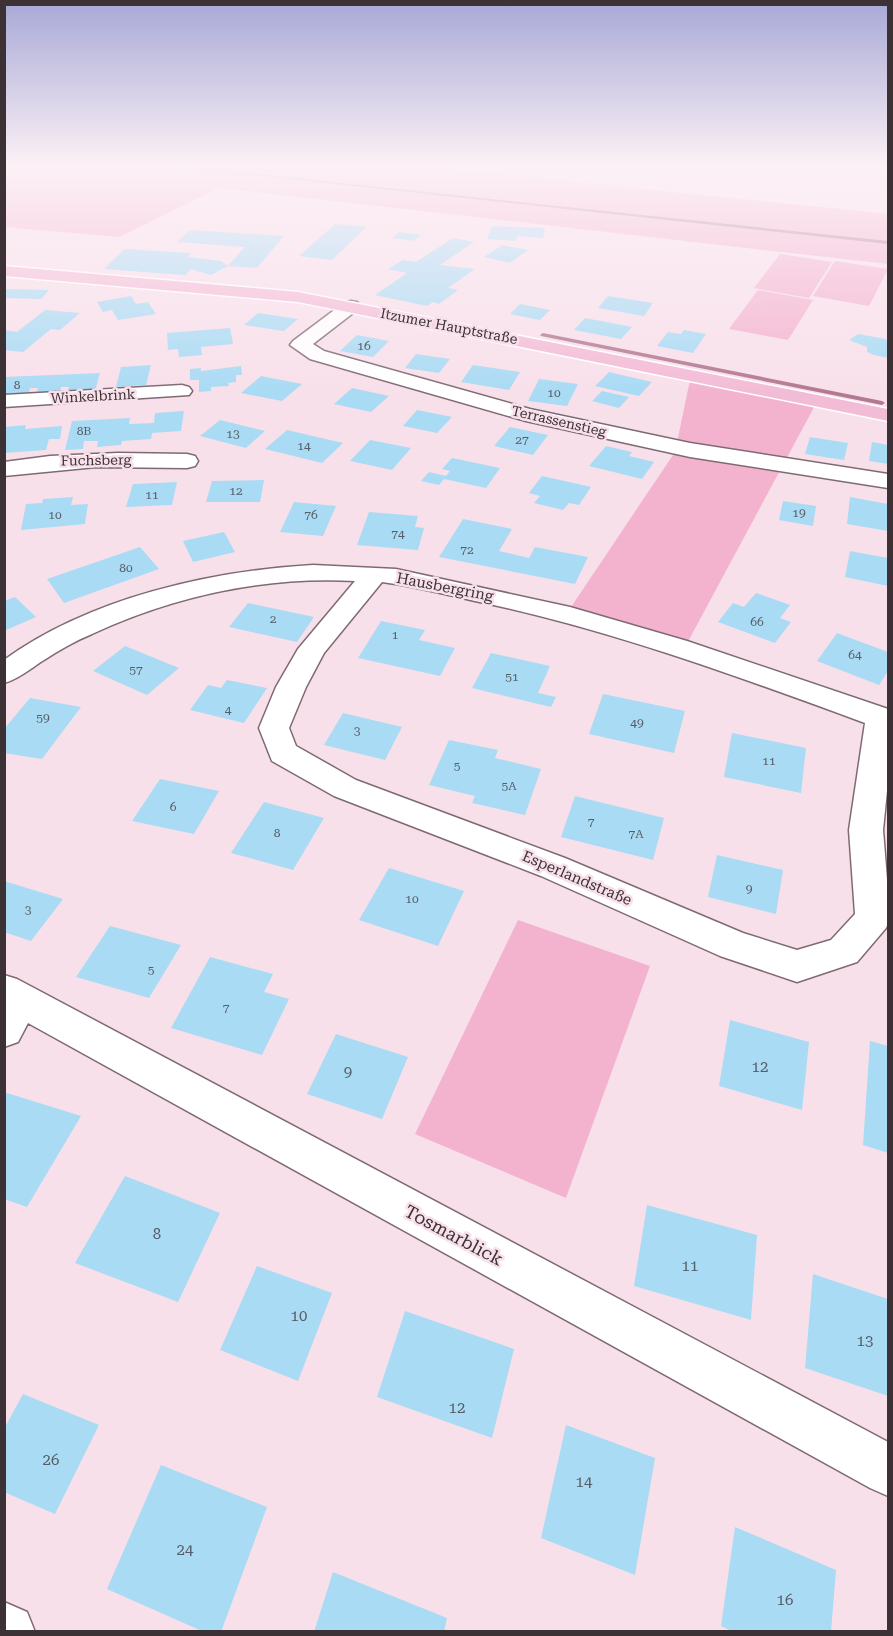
<svg xmlns="http://www.w3.org/2000/svg" width="893" height="1636" font-family="'Roboto Serif',serif">
<style>
.green{fill:#f3b3cf}
.lines{fill:none;stroke-linecap:round;stroke-linejoin:round}
.stream{fill:#b37993;fill-rule:evenodd}
.building{fill:#a9dbf4}
.minor-casing{stroke:#7f6a73;stroke-width:3}
.major-casing{stroke:#fff;stroke-width:3}
.minor{fill:#fff;fill-rule:evenodd}
.major{fill:#f3bcd6;fill-rule:evenodd}
.labels{text-anchor:middle;dominant-baseline:central;stroke-width:5;stroke-linejoin:round;paint-order:stroke}
.number-label{font-size:12px;fill:#575c66}
.far-street-label{font-size:14px;fill:#3c3236;stroke:#f8e0ea}
.street-label{font-size:15px;fill:#3c3236;stroke:#f8e0ea}
.near-number-label{font-size:15px;fill:#575c66}
.near-street-label{font-size:18px;fill:#3c3236;stroke:#f8e0ea}
</style>
<rect width="100%" height="100%" fill="#f8e0ea"/>
<path class="green" d="M4 164H399L888 214V264L219 188 119 237 5 227Z
M780 254 832 262 809 298 754 288Z
M835 261 888 269 869 306 813 296Z
M758 290 813 300 788 340 729 329Z
M691 375 818 400 684 649 567 613 675 452Z
M518 920 650 966 566 1198 415 1134Z"/>
<g class="lines">
<path class="stream" d="M151 164H161L888 241V244Z
M543 333 882 401 885 403 882 405 541 336 540 335Z"/>
</g>
<path class="building" d="M335 224 366 227 332 260 299 256Z
M492 226 545 228 543 238 517 236 516 241 487 239Z
M190 230 284 236 257 268 228 266 245 247 177 242Z
M399 232 421 235 414 241 392 238Z
M453 238 474 242 440 265 475 269 448 288 458 290 439 304 433 302 427 306 375 295 407 273 388 269 403 260 416 262Z
M502 245 528 250 510 263 484 257Z
M124 249 191 253 188 257 221 261 228 266 211 275 191 269 185 275 104 269Z
M4 289 49 290 41 299 4 298Z
M131 296 136 304 148 302 156 314 118 320 112 310 103 312 97 302Z
M608 296 653 303 644 316 598 308Z
M520 304 550 310 540 320 510 314Z
M45 310 80 313 60 330 51 329 23 352 4 350V330L17 332Z
M258 313 298 319 284 331 244 325Z
M585 318 632 327 621 339 574 330Z
M230 328 233 344 201 347 202 355 179 357 178 349 168 350 167 333Z
M684 330 706 334 693 353 657 346 668 332 681 334Z
M858 334 886 339 888 343V358L874 355 867 352V347L849 340Z
M357 335 389 341 373 357 340 351Z
M416 354 450 359 439 373 405 368Z
M151 365 146 385 116 387 121 367Z
M473 365 520 372 509 390 461 382Z
M241 366 242 375H236V382L228 383 229 386 211 387V391L199 392V380H190V369L201 368V371Z
M609 372 652 382 639 396 595 386Z
M100 373 95 391 76 392V389L68 390 69 387H61L60 391 37 392 38 388H30L29 393 4 394V377Z
M261 376 302 384 282 401 241 393Z
M539 379 578 384 567 406 528 401Z
M352 388 389 396 371 412 334 404Z
M602 391 629 397 619 408 592 401Z
M417 410 452 417 437 433 403 426Z
M184 411 181 431 152 433 151 439 122 441 121 445 97 447 98 441H84L83 449 65 450 72 421 130 418 129 424 154 423 155 413Z
M220 420 265 431 246 448 200 436Z
M26 425 25 429 62 426 60 439H49L46 450 4 453V427Z
M510 427 548 435 533 455 494 446Z
M287 430 343 443 322 463 265 449Z
M810 437 848 443 844 460 805 454Z
M370 440 411 448 392 470 350 461Z
M872 442 888 445V464L869 461Z
M606 446 632 452 629 456 654 462 642 479 589 466Z
M452 458 500 468 486 488 444 479 439 485 421 481 429 472 446 476 450 471 442 469Z
M542 476 591 487 579 505 569 503 563 510 534 503 540 496 529 493Z
M264 480 260 502H206L212 481Z
M177 482 172 505 126 507 133 484Z
M73 497 71 505 88 504 85 524 21 530 26 504 42 503 43 499Z
M850 497 888 504V531L847 524Z
M783 501 816 506 813 526 779 520Z
M294 502 336 506 323 536 280 532Z
M369 512 418 516 415 527 424 528 418 550 357 545Z
M463 519 512 529 499 551 529 558 535 547 588 557 575 584 439 557Z
M224 532 235 552 193 562 183 541Z
M140 547 159 569 64 603 47 579Z
M850 551 888 558V586L845 577Z
M756 593 790 605 780 618 791 622 775 643 718 622 733 603 744 607Z
M15 597 36 617 4 631V601Z
M248 603 314 617 297 642 229 627Z
M381 621 425 630 419 640 455 648 440 676 358 658Z
M837 633 888 652V671L879 685 817 661Z
M125 646 179 668 147 695 93 671Z
M491 653 550 666 538 693 556 697 551 707 472 688Z
M227 680 267 688 244 723 190 710 208 685 221 688Z
M603 694 685 711 674 753 589 734Z
M30 698 81 707 42 759 4 753V729Z
M343 713 402 727 385 760 324 745Z
M732 733 806 748 801 793 724 777Z
M449 740 498 750 495 758 541 769 525 815 472 803 475 796 429 785Z
M160 779 219 791 194 834 132 821Z
M575 796 664 818 653 860 561 837Z
M264 802 324 818 293 870 231 853Z
M717 855 783 870 776 914 708 897Z
M389 868 464 891 438 946 359 920Z
M4 881 63 899 31 941 4 932Z
M110 926 181 945 149 998 76 977Z
M210 957 273 974 264 992 289 999 262 1055 171 1028Z
M730 1020 809 1042 802 1110 719 1086Z
M336 1034 408 1057 382 1119 307 1094Z
M870 1041 888 1046V1153L863 1145Z
M7 1093 81 1116 27 1207 4 1199V1096Z
M125 1176 220 1213 178 1302 75 1263Z
M647 1205 757 1235 751 1320 634 1286Z
M257 1266 332 1293 298 1381 220 1350Z
M813 1274 888 1299V1396L805 1368Z
M405 1311 514 1349 492 1438 377 1397Z
M23 1394 99 1425 55 1514 4 1492V1429Z
M566 1425 655 1458 635 1575 541 1538Z
M161 1465 267 1507 221 1632H204L107 1589Z
M735 1527 836 1570 831 1632H734L721 1626Z
M333 1572 447 1618 444 1632H314Z"/>
<g class="lines">
<defs>
<path id="minor" d="M351 301 357 302 360 306 357 310 313 344 324 351 530 409 690 443 888 474V488L690 457 526 421 310 359 290 345 293 341 345 302Z
M182 385 189 387 192 391 189 395 4 407V395Z
M118 453 187 454 195 456 198 461 195 466 187 468 96 467 4 476V462L50 456Z
M313 565 396 569 570 607 687 641 888 709V781L883 830 888 892V923L886 928 857 962 797 982 720 956 541 876 334 796 272 761 259 728 276 687 298 649 355 581C265 576 174 596 92 634 75 641 59 650 44 660 31 668 19 679 4 683V660C90 598 210 571 313 565ZM382 582C413 586 444 594 475 601 609 629 737 676 865 723L849 830 855 914 831 940 797 950 743 933 565 858 356 780 296 746 289 728 306 687 324 653Z
M4 975 17 979 888 1442V1496L870 1488 28 1023 18 1042 4 1047Z
M4 1602 27 1612 35 1632H4Z"/>
<path id="major" d="M4 266 298 292 888 409V421L298 302 4 276Z"/>
</defs>
<use href="#minor" class="minor-casing"/>
<use href="#major" class="major-casing"/>
<use href="#minor" class="minor"/>
<use href="#major" class="major"/>
</g>
<linearGradient id="sky" x2="0" y2="1"><stop stop-color="#a7a8d6"/><stop offset="0.42" stop-color="#fcf1f6"/><stop offset="1" stop-color="#fcf1f6" stop-opacity="0"/></linearGradient>
<rect width="893" height="393" fill="url(#sky)"/>
<g class="labels">
<g class="number-label">
<text x="364" y="346">16</text>
<text x="17" y="385">8</text>
<text x="554" y="393">10</text>
<text x="84" y="431">8B</text>
<text x="233" y="434">13</text>
<text x="522" y="440">27</text>
<text x="304" y="446">14</text>
<text x="236" y="491">12</text>
<text x="152" y="495">11</text>
<text x="799" y="513">19</text>
<text x="55" y="515">10</text>
<text x="311" y="515">76</text>
<text x="398" y="534">74</text>
<text x="467" y="550">72</text>
<text x="126" y="568">80</text>
<text x="273" y="619">2</text>
<text x="757" y="622">66</text>
<text x="395" y="635">1</text>
<text x="855" y="655">64</text>
<text x="136" y="670">57</text>
<text x="512" y="677">51</text>
<text x="228" y="710">4</text>
<text x="43" y="718">59</text>
<text x="637" y="723">49</text>
<text x="357" y="731">3</text>
<text x="769" y="761">11</text>
<text x="457" y="766">5</text>
<text x="509" y="786">5A</text>
<text x="173" y="807">6</text>
<text x="591" y="822">7</text>
<text x="277" y="833">8</text>
<text x="636" y="834">7A</text>
<text x="749" y="889">9</text>
<text x="412" y="899">10</text>
<text x="28" y="910">3</text>
<text x="151" y="970">5</text>
<text x="226" y="1008">7</text>
</g>
<g class="far-street-label">
<text transform="translate(449 326) rotate(11)">Itzumer Hauptstraße</text>
<text transform="translate(93 396) rotate(-3)">Winkelbrink</text>
<text transform="translate(559 421) rotate(13)">Terrassenstieg</text>
<text transform="translate(96 460) rotate(-1)">Fuchsberg</text>
</g>
<g class="street-label">
<text transform="translate(445 587) rotate(11)">Hausbergring</text>
<text transform="translate(577 878) rotate(23)">Esperlandstraße</text>
</g>
<g class="near-number-label">
<text x="760" y="1067">12</text>
<text x="348" y="1072">9</text>
<text x="157" y="1234">8</text>
<text x="690" y="1266">11</text>
<text x="299" y="1316">10</text>
<text x="865" y="1341">13</text>
<text x="457" y="1408">12</text>
<text x="51" y="1460">26</text>
<text x="584" y="1482">14</text>
<text x="185" y="1550">24</text>
<text x="785" y="1600">16</text>
</g>
<g class="near-street-label">
<text transform="translate(454 1235) rotate(28)">Tosmarblick</text>
</g>
</g>
<rect width="893" height="1636" fill="none" stroke="#3c3236" stroke-width="12"/>
</svg>
